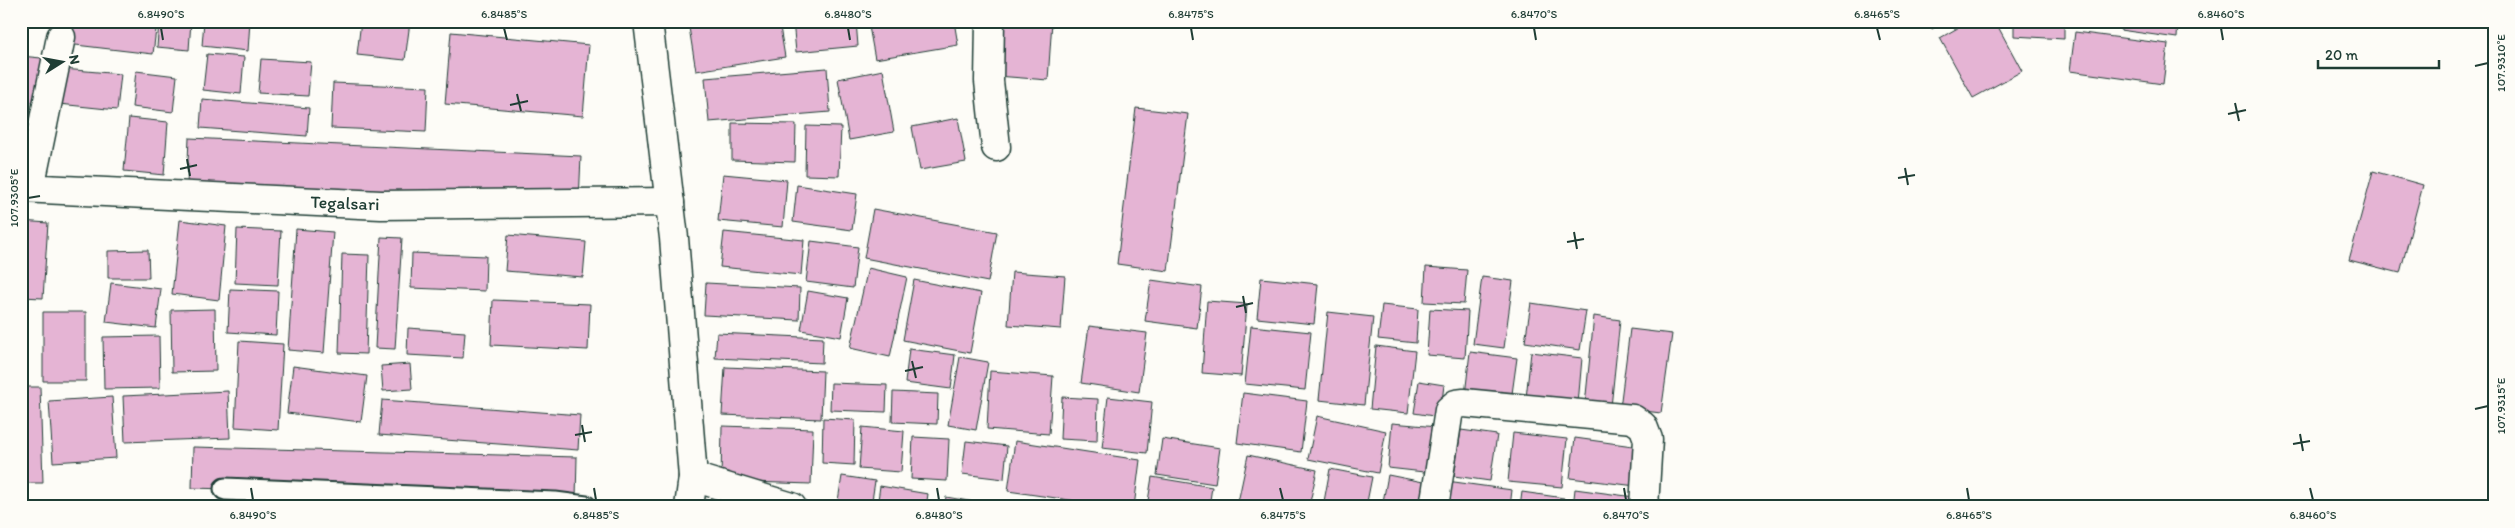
<svg xmlns="http://www.w3.org/2000/svg" width="2515" height="528" font-family="Itim,sans-serif">
<style>
.building{fill:#e5b4d4;stroke:#1f3d34}
.lines{fill:none;stroke-linecap:round;stroke-linejoin:round}
.lane-casing{stroke:#1f3d34;stroke-width:25}
.street-casing{stroke:#1f3d34;stroke-width:31}
.secondary-casing{stroke:#1f3d34;stroke-width:31}
.lane{stroke:#fdfcf7;stroke-width:21}
.street{stroke:#fdfcf7;stroke-width:28}
.secondary{stroke:#fdfcf7;stroke-width:28}
.ticks{fill:none;stroke:#1f3d34;stroke-width:2}
.labels{text-anchor:middle;dominant-baseline:central;stroke-width:4.5;stroke-linejoin:round;paint-order:stroke}
.street-label{font-size:18px;fill:#1f3d34;stroke:#fdfcf7}
.neatline{fill:none;stroke:#1f3d34;stroke-width:2}
.ticks-label{font-size:12px;text-anchor:middle;fill:#1f3d34}
</style>
<rect width="100%" height="100%" fill="#fdfcf7"/>
<filter id="ink" filterUnits="userSpaceOnUse"><feTurbulence type="fractalNoise" baseFrequency=".02" numOctaves="2"/><feDisplacementMap in="SourceGraphic" scale="10" xChannelSelector="R" yChannelSelector="G"/><feConvolveMatrix kernelMatrix="1 2 1 2 8 2 1 2 1" color-interpolation-filters="sRGB"/></filter>
<g filter="url(#ink)">
<path class="building" d="M69 21H157L153 54 67 44Z
M159 21H191L189 50 157 47Z
M204 21H250L248 51 202 46Z
M361 21 410 22 405 60 357 55Z
M688 21H779L785 57 696 71Z
M793 21H856L858 46 796 52Z
M868 21H954L958 45 875 59Z
M1001 21H1052L1048 80 997 76Z
M1927 21H1945L1932 29Z
M1970 21H1995L2022 71 1973 98 1940 38Z
M2014 21H2064V39L2014 36Z
M2080 21H2111V29L2080 27Z
M2121 21H2178L2177 38 2120 30Z
M451 32 589 45 583 116 445 104Z
M2075 32 2168 44 2163 84 2070 71Z
M207 54 244 57 241 94 203 90Z
M21 56 51 59 47 104 21 101Z
M261 59 311 62 308 96 258 93Z
M827 68 830 112 709 122 705 78Z
M63 69 121 74 117 110 59 104Z
M883 70 894 132 849 140 838 79Z
M136 71 177 76 173 112 132 107Z
M333 83 428 87 426 132 331 128Z
M202 99 309 108 307 136 200 128Z
M1136 108 1188 114 1168 271 1117 264Z
M21 112 31 113 24 175H21Z
M129 118 168 122 164 175 124 171Z
M958 118 966 162 920 170 912 127Z
M732 123 796 124 795 162 732 160Z
M806 126 841 127 839 176 805 175Z
M189 138 581 156 579 202 187 184Z
M2373 171 2423 185 2400 273 2349 260Z
M723 174 787 180 783 227 718 221Z
M797 185 857 194 852 230 793 222Z
M873 209 997 232 988 282 864 258Z
M180 220 226 226 219 300 172 294Z
M21 221 48 223 43 298 21 297Z
M237 229 281 231 278 285 235 283Z
M296 229 333 232 324 353 288 350Z
M724 232 804 240 801 275 720 267Z
M508 235 586 242 583 277 505 271Z
M381 237 402 238 395 349 375 348Z
M811 241 858 247 853 288 806 282Z
M148 250 149 278H108V251Z
M412 253 486 256 485 291 411 288Z
M342 254 369 255 366 354 339 353Z
M1426 267 1467 270 1464 304 1424 302Z
M868 268 907 277 890 357 850 348Z
M1012 272 1065 276 1061 329 1008 325Z
M1482 277 1513 281 1504 348 1473 344Z
M1261 278 1318 284 1314 324 1257 318Z
M914 280 981 293 970 353 903 340Z
M1151 280 1202 287 1197 328 1145 321Z
M111 283 161 289 156 328 106 322Z
M706 283 800 288 799 320 704 315Z
M230 289 278 291 276 335 228 332Z
M808 291 848 298 841 337 801 330Z
M493 300 590 304 588 350 491 345Z
M1207 301 1247 304 1241 376 1202 373Z
M1531 303 1586 311 1580 350 1525 342Z
M21 305H24L21 344Z
M1382 305 1418 309 1416 343 1378 339Z
M215 309 216 371 172 372 171 310Z
M1430 309 1468 311 1465 358 1427 355Z
M43 312H86V381H43Z
M1328 312 1373 317 1364 405 1319 400Z
M1594 316 1620 320 1611 407 1585 405Z
M1089 326 1147 333 1139 392 1081 383Z
M1251 326 1311 332 1305 390 1245 384Z
M408 328 465 332 463 358 407 355Z
M1630 329 1672 334 1661 413 1620 408Z
M717 333 823 338 822 363 715 358Z
M159 336 160 388 104 389 103 337Z
M239 341 283 344 278 430 235 427Z
M1376 346 1415 351 1408 413 1370 409Z
M909 349 955 355 951 389 905 383Z
M1470 352 1517 358 1511 401 1465 395Z
M1531 352 1582 358 1578 404 1526 398Z
M960 357 988 362 976 430 948 425Z
M410 364 412 389 383 391 381 366Z
M293 366 367 376 361 422 287 413Z
M725 367 823 371 821 419 722 415Z
M990 371 1053 376 1049 434 987 429Z
M1419 381 1444 385 1440 417 1414 413Z
M831 383 887 385 886 412 830 410Z
M21 387H40L43 483H21Z
M228 391 230 438 125 442 123 396Z
M893 392 938 394 937 424 892 422Z
M1243 393 1307 401 1301 452 1237 443Z
M112 397 116 458 53 462 49 401Z
M1062 397 1098 399 1097 441 1060 439Z
M1108 397 1152 402 1147 453 1102 448Z
M382 400 580 415 578 450 379 435Z
M1317 416 1386 431 1378 473 1308 459Z
M823 418 855 420 854 465 822 463Z
M1392 423 1437 427 1433 473 1388 468Z
M722 426 813 429 811 484 721 481Z
M862 427 904 431 901 472 859 469Z
M1461 430 1497 435 1490 481 1454 476Z
M1513 433 1567 439 1562 487 1508 482Z
M913 437 949 439 947 481 911 479Z
M1575 438 1640 447 1636 486 1570 478Z
M1162 439 1220 448 1215 484 1157 475Z
M966 441 1007 446 1004 479 962 474Z
M1015 441 1140 460 1134 507H1118L1008 491Z
M193 447 577 457 576 499 192 488Z
M1248 455 1317 470 1309 507H1237Z
M1330 469 1372 477 1366 507H1323Z
M1388 475 1428 483 1424 507H1382Z
M842 476 875 481 871 507H837Z
M1152 477 1212 487 1209 507H1147Z
M1447 481 1512 490 1510 507H1443Z
M880 486 928 494 926 507H877Z
M1575 489 1634 497 1632 507H1573Z
M1522 492 1564 498 1563 507H1520Z
M946 497 1003 507H944Z"/>
<g class="lines">
<defs>
<path id="lane" d="M225 489 555 503 586 507"/>
<path id="street" d="M990 21 989 81 996 147
M21 188 381 205 670 202
M30 188 61 37
M693 477 792 507
M1434 507 1449 410 1456 404 1464 403 1633 419 1643 426 1648 439 1644 507"/>
<path id="secondary" d="M648 21 674 238 693 477 689 507"/>
</defs>
<use href="#lane" class="lane-casing"/>
<use href="#street" class="street-casing"/>
<use href="#secondary" class="secondary-casing"/>
<use href="#lane" class="lane"/>
<use href="#street" class="street"/>
<use href="#secondary" class="secondary"/>
</g>
</g>
<path class="ticks" d="M161 28 163 40M504 28 507 40M848 28 850 40M1191 28 1193 40M1534 28 1536 40M1877 28 1880 40M2221 28 2223 40M2475 66 2488 63M517 94 521 111M2235 103 2239 121M510 105 528 101M2228 114 2246 110M187 159 190 176M1905 168 1908 185M180 169 197 165M1898 178 1915 175M28 198 40 196M1574 232 1577 249M1567 242 1584 239M1243 296 1246 313M1236 307 1253 303M912 361 916 378M905 371 923 367M2475 409 2488 406M582 425 585 442M2300 434 2303 451M575 435 592 432M2293 444 2310 441M251 488 253 500M594 488 596 500M937 488 939 500M1280 488 1283 500M1624 488 1626 500M1967 488 1969 500M2310 488 2313 500"/>
<g class="labels">
<g class="street-label">
<text transform="translate(345 203) rotate(2)">Tegalsari</text>
</g>
</g>
<rect width="2515" height="528" fill="none" stroke="#fdfcf7" stroke-width="55"/>
<g transform="translate(62 62) rotate(79)" stroke="#fdfcf7" stroke-width="4" paint-order="stroke">
<path d="M0-4L9 19L0 12L-9 19Z" fill="#1f3d34"/>
<text y="-8" font-size="14" font-weight="bold" text-anchor="middle" fill="#1f3d34">N</text>
</g>
<path d="M2318 60v8h121v-8" fill="none" stroke="#1f3d34" stroke-width="2.5"/>
<text x="2325" y="60" font-size="15" fill="#1f3d34" stroke="#fdfcf7" stroke-width="4" paint-order="stroke">20 m</text>
<rect x="28" y="28" width="2460" height="472" class="neatline"/>
<g class="ticks-label">
<text x="161" y="18">6.8490°S</text>
<text x="504" y="18">6.8485°S</text>
<text x="848" y="18">6.8480°S</text>
<text x="1191" y="18">6.8475°S</text>
<text x="1534" y="18">6.8470°S</text>
<text x="1877" y="18">6.8465°S</text>
<text x="2221" y="18">6.8460°S</text>
<text transform="translate(2501 63) rotate(-90)" y="4">107.9310°E</text>
<text transform="translate(14 198) rotate(-90)" y="4">107.9305°E</text>
<text transform="translate(2501 406) rotate(-90)" y="4">107.9315°E</text>
<text x="253" y="519">6.8490°S</text>
<text x="596" y="519">6.8485°S</text>
<text x="939" y="519">6.8480°S</text>
<text x="1283" y="519">6.8475°S</text>
<text x="1626" y="519">6.8470°S</text>
<text x="1969" y="519">6.8465°S</text>
<text x="2313" y="519">6.8460°S</text>
</g>
</svg>
